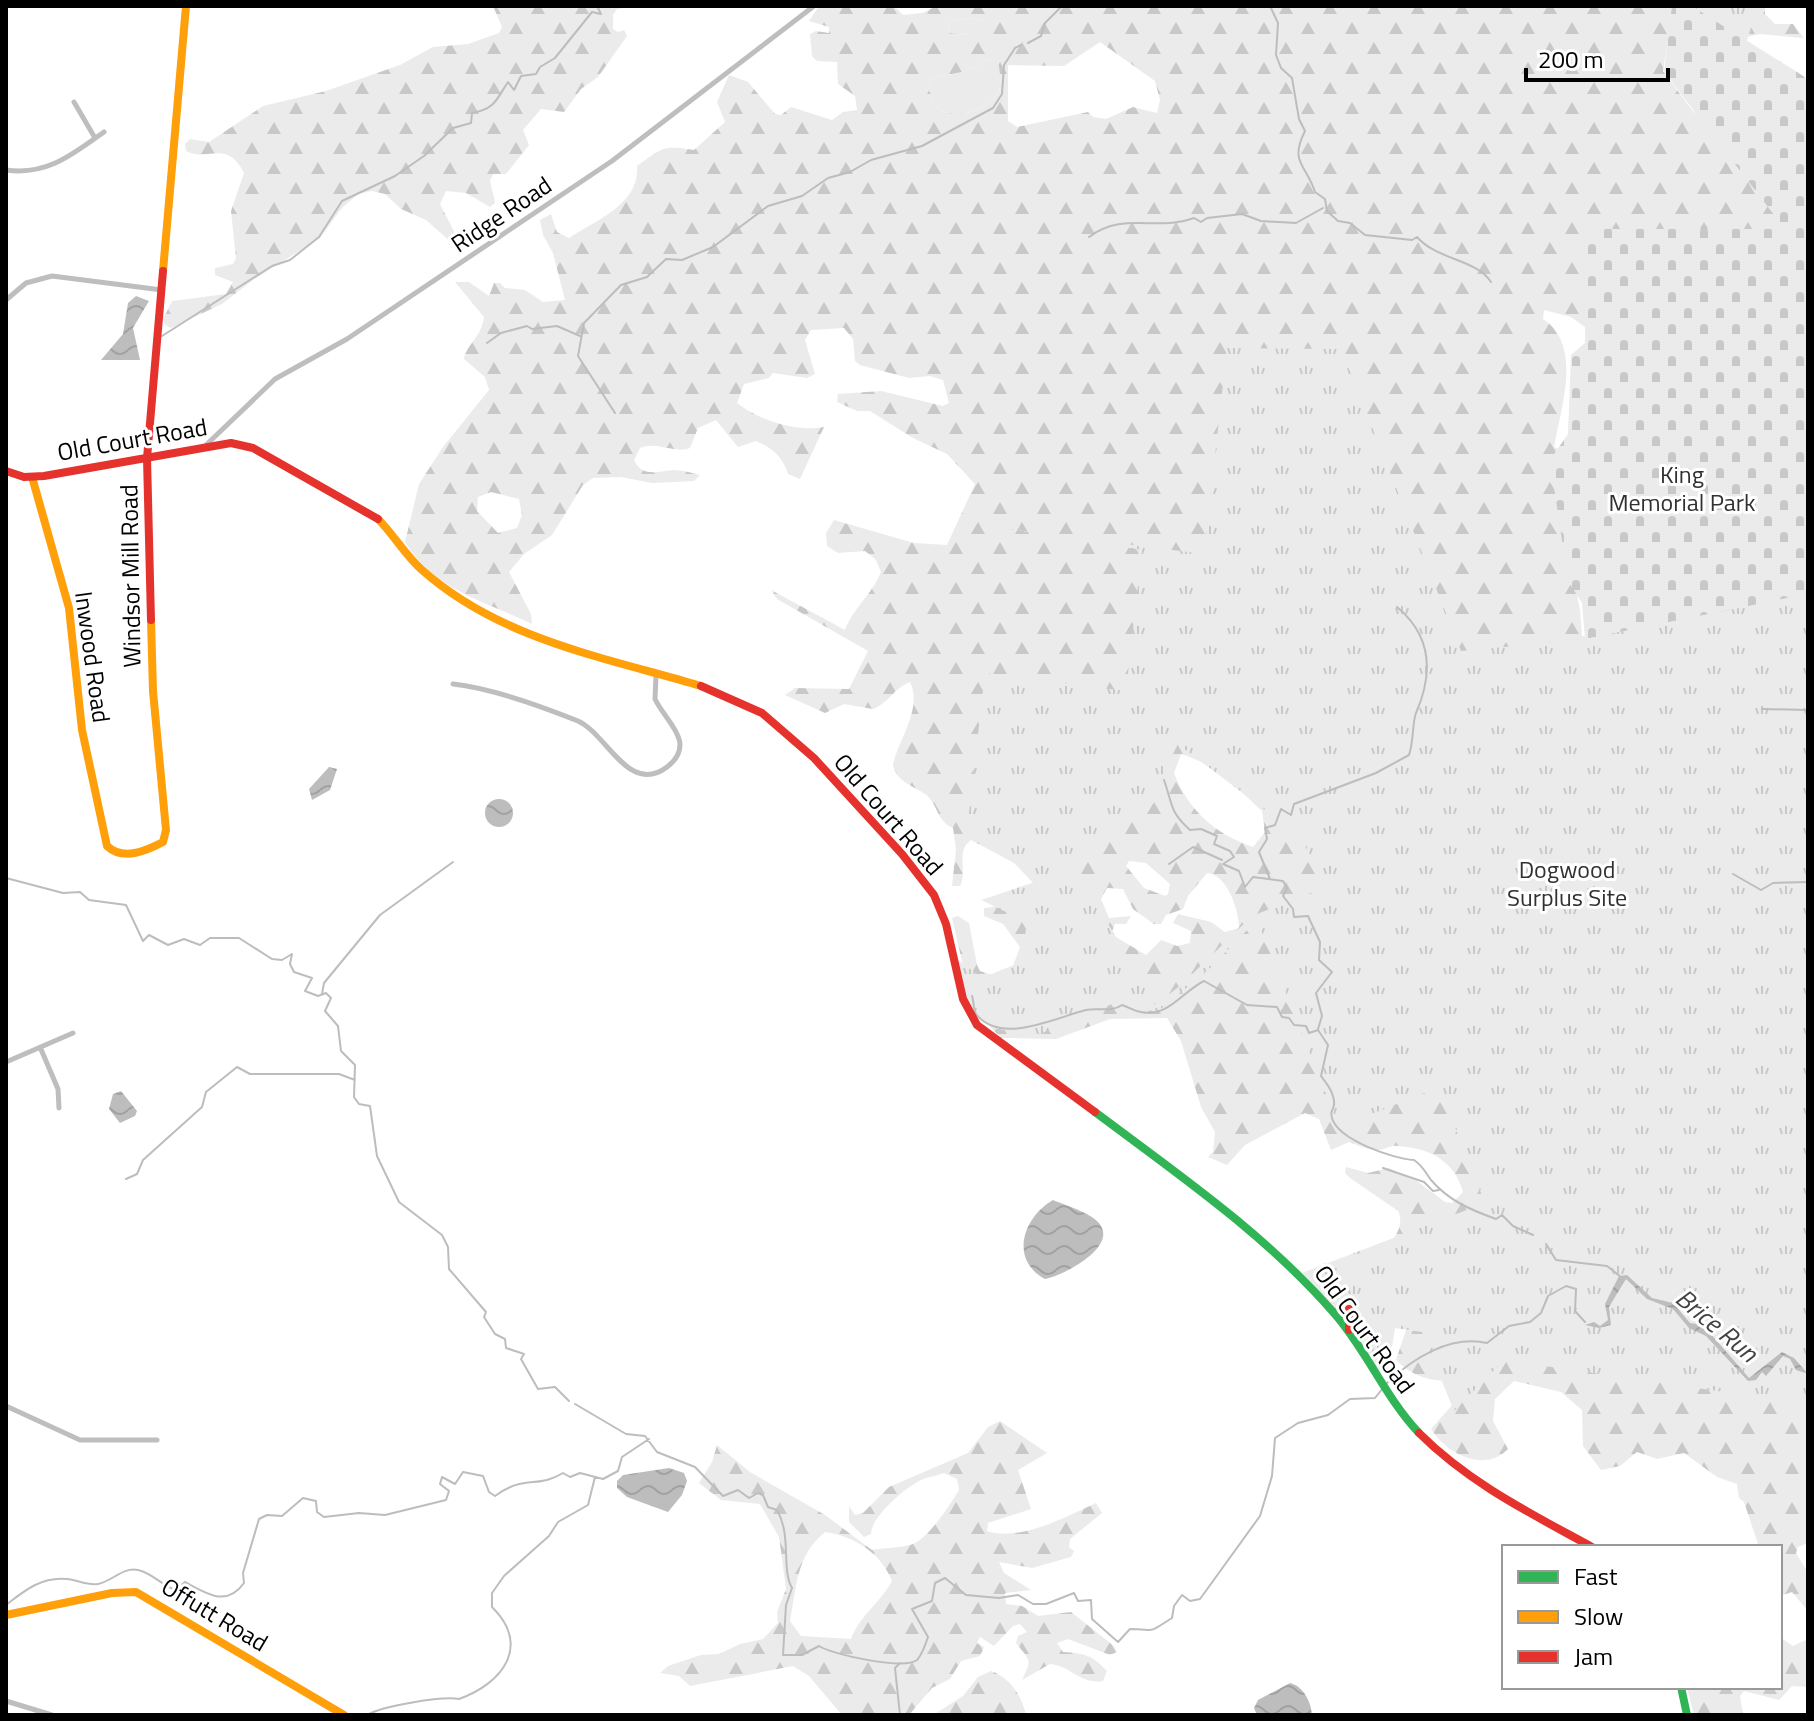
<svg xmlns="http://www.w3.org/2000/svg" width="1814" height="1721" font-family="'Titillium Web',sans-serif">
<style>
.green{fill:#ebebeb}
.forest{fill:url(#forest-firs);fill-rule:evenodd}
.cemetery{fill:url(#cemetery-stones)}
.park{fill:url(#park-tufts);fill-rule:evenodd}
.water{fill:url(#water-waves)}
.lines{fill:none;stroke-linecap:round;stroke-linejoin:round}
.stream{stroke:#bdbdbd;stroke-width:2}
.street{stroke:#bebebe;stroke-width:5}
.fast{stroke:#30b455;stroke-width:8}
.slow{stroke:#ff9f0a;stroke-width:8}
.jam{stroke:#e5322d;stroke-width:8}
.labels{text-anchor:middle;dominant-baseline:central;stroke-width:6;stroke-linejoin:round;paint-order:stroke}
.street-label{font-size:24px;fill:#000;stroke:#fff}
.park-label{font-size:24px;fill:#313131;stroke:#fff}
.water-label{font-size:26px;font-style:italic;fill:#424242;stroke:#fff}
</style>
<defs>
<pattern id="forest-firs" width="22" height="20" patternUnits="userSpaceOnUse" patternTransform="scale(2)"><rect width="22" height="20" fill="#ebebeb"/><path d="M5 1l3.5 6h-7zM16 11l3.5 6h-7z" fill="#c8c8c8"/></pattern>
<pattern id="cemetery-stones" width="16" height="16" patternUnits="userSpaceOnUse" patternTransform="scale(2)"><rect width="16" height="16" fill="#ebebeb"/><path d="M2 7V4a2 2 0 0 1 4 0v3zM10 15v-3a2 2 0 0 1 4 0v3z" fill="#c8c8c8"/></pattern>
<pattern id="park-tufts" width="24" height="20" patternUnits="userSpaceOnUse" patternTransform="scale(2)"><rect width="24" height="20" fill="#ebebeb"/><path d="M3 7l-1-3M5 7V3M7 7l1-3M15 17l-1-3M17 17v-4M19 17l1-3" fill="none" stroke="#c8c8c8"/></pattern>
<pattern id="water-waves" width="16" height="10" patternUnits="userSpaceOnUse" patternTransform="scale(2)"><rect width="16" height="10" fill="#bdbdbd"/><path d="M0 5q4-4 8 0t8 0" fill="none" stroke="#a1a1a1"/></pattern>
</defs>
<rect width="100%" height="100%" fill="#fff"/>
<path class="green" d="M970 18 986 20 970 35 948 33 950 21Z
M991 59H998C999 68 1002 82 999 91 992 109 952 123 937 107 934 103 931 95 929 90L932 78 962 72Z"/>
<path class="forest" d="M493 6H634L617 9 613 15V29L618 32 624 30 627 36 598 77 581 89 564 112 541 109 523 130 529 145 506 174H493L490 181 495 202 490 207 466 193 446 191 440 204 458 239 452 243 426 220 401 209 385 194 372 191 358 194 341 209 320 238 253 280 222 304 171 328 165 325 163 319 172 301 226 294 233 282 215 275V268L233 264 236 258 231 211 244 173C226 138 209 163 186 151L185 144 190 139 209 142 263 106 326 91 400 65 433 47 468 44 499 33 502 27Z
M819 6H894L903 15 922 13 937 6H1674L1663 71 1692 110 1716 132 1794 235 1589 330 1571 317 1544 310 1543 319C1583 345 1561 407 1554 447L1568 453 1571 567 1580 610 1582 636 1588 637 1808 551V1543L1798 1547 1796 1553 1808 1573V1611L1792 1592 1780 1596V1547H1759L1744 1502 1739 1498 1737 1484 1717 1477 1684 1453 1657 1459 1637 1452 1620 1466 1601 1470 1583 1446 1582 1410 1561 1392 1514 1381 1495 1399 1493 1421 1508 1449C1484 1474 1446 1453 1431 1429L1454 1403 1447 1381C1425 1380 1412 1375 1396 1360L1407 1327 1320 1269 1324 1263C1332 1264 1341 1266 1349 1265 1371 1263 1410 1235 1398 1211L1350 1178 1345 1173 1346 1167 1368 1173 1389 1168 1417 1181 1445 1202 1452 1203 1463 1192C1454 1160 1429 1148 1397 1146 1390 1145 1385 1150 1379 1150 1369 1151 1358 1145 1349 1142L1331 1150 1319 1119 1305 1113 1245 1145 1227 1165 1208 1157 1213 1152 1215 1132 1201 1107 1181 1041 1167 1018 1110 1019 1056 1039 1001 1038 973 1009 952 918 958 916 969 923 977 965 980 971 993 975 1013 966 1020 947 1003 924 984 916V908L1005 906 1039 889 1014 863 971 840C955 851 968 871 960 886H952L956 849 953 828C936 821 938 803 925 794 913 786 896 781 893 765 898 740 923 709 910 682 894 688 889 703 873 709L844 704 825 713 785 695 795 688 849 689 868 651 777 599 771 590 845 630C853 608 871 596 881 572L876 560 865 551 838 553 827 546 826 533 834 520 914 543 947 545 975 484 947 454 913 438 870 411H857L837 402 838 394 881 391 943 406 949 403 943 380 930 376 909 378 860 365 855 361 853 339 844 328 811 330 805 340 815 374 807 378 773 373 769 378 744 384 737 403C761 421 795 432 824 427L800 479 788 474C783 457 772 448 756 441L738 447 716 420 698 428 690 448C674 454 657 441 640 448L634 460C642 478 659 471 674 470 682 470 692 473 700 475L694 481 652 483 621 477 593 478 583 485 552 535 524 554 509 572 531 614 532 624C483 600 435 591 405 542L419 484 443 447 489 390 485 377 464 359C466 344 481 339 484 317L455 282H469L489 296 494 283H500L505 288 525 290 543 302 565 300 553 253 543 235 540 220 551 214 557 232 569 238C596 220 640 204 637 166 663 147 663 145 694 150L725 122 717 102 729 75 748 82 775 114 781 115 791 107 832 120 843 112 857 110 855 96 838 84 837 62 817 61 812 56 810 34 816 31 829 33V27L809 21ZM970 18 985 20 969 35 948 33 950 21ZM1100 42 1155 81 1160 100 1157 113 1133 107 1106 119 1093 117 1088 112 1017 127 1008 121V65L1064 66ZM991 59H998C999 69 1002 82 999 91 992 109 952 123 937 107 934 103 931 95 929 90L932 78 962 72ZM491 492 519 499 522 515 517 528 498 533 477 511 478 497ZM1181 754C1215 764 1237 788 1262 811L1265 832 1253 847C1215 834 1188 810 1174 773ZM1129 861 1146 863 1170 884 1168 894 1165 896 1144 888 1126 866ZM1207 873C1228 875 1239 911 1239 928L1225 932 1211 922 1178 914 1173 923 1191 931 1190 943 1177 946 1161 940 1146 955 1111 934 1115 924H1126L1131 916 1109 918 1101 899 1107 888 1123 889 1133 909 1154 924H1161L1166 915 1183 909 1188 896Z
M1692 6H1765V14L1775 24H1793L1804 38 1760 34 1742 38Z
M1000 1421 1047 1453 1018 1470 1031 1509 988 1523 987 1531C1019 1542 1066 1517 1096 1503L1102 1513 1070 1539 1069 1547 1074 1551 1071 1557 1032 1568 999 1562 1004 1573 1031 1590 1005 1593 1006 1604 1022 1606 1038 1616 1071 1612 1114 1646 1117 1652 1110 1655 1068 1639 1057 1643 1063 1652C1083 1653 1093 1655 1107 1671L1103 1681C1081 1685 1071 1666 1050 1664L1022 1680C1032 1659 1031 1662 1016 1643L1018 1636 1027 1632 1020 1624 1013 1626 994 1646 980 1637 977 1643 984 1647 980 1656 961 1661 950 1679 932 1688 909 1715H842L809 1676 793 1666 690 1686 679 1676 660 1673 668 1666 701 1655 719 1654 740 1644 763 1639 778 1623 777 1612 786 1589 779 1537 760 1504 721 1500 699 1483 712 1462 717 1445 750 1472 825 1515 872 1550C884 1548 898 1548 910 1545 927 1541 950 1505 959 1490L957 1479 944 1473C936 1476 926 1477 919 1481 904 1489 871 1517 871 1534L864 1537 849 1522V1506L855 1515 863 1513 889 1487 968 1453 988 1427ZM825 1532C854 1536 881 1553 892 1581 881 1602 860 1615 851 1639L801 1636 790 1621C797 1585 796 1556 825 1532Z
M1780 1637 1793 1646 1808 1639V1687L1792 1686 1779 1700 1744 1691 1740 1696 1743 1715H1694L1687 1687H1780Z
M991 1671C1011 1678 1022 1697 1026 1715H933L963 1696 978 1677Z"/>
<path class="cemetery" d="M1672 6H1692L1808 79V594L1585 639 1582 603 1568 581 1550 460 1568 434 1571 355 1585 343 1586 229H1785L1664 72Z"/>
<path class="park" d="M1692 6H1757L1747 41Z
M1227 348 1341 349 1461 651 1581 640 1808 594 1807 1404 1504 1360 1454 1411 1422 1332 1395 1328 1387 1377 1371 1363 1302 1273 1485 1203 1439 1087 1339 1127 1257 920 1207 971 1157 1012 1116 1003 1075 1016 1041 1034 997 1029 975 1015 968 1014 955 958 982 978 1021 962 1027 922 981 900 1041 880 968 822 985 673 1126 691 1142 550 1001 528 1204 554ZM1178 744 1302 838 1323 888 1252 916 1181 985 1155 1005 1072 861 1154 803 1159 782Z"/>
<path class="water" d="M136 296 149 301 133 328 140 360H101L123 334 128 303Z
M329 767 337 769 330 790 312 800 309 789Z
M485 813a14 14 0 1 1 28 0a14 14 0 1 1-28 0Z
M121 1091 137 1111 135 1116 120 1123 109 1109 113 1094Z
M1053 1200C1066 1206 1097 1214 1102 1228 1112 1250 1062 1276 1045 1279 1009 1260 1023 1217 1053 1200Z
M1627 1275 1652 1298 1673 1303 1690 1323 1703 1325 1749 1378 1782 1352 1794 1358 1808 1374 1796 1370 1790 1359 1783 1356 1766 1376 1762 1372 1756 1380 1748 1381 1706 1336 1689 1328 1673 1309 1647 1299 1626 1279 1609 1307 1611 1325 1599 1328 1585 1325 1594 1322 1600 1326 1608 1320 1605 1304 1619 1276Z
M669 1468 684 1473 687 1481 682 1495 668 1512 627 1497 617 1488V1481L623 1475Z
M1290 1683C1303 1686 1311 1701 1312 1715H1257L1254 1708 1258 1700Z"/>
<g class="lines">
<path class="stream" d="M1270 6 1278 23 1276 55 1281 68 1292 78 1299 119 1305 131C1289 163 1306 164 1315 192L1325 199 1327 211 1338 221 1350 223 1365 235 1412 240 1417 237C1437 260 1476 259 1491 282
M1028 43 1041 36 1045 23 1062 6
M1089 237C1124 211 1155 232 1194 218L1201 222 1207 218 1242 214 1261 221 1296 223 1323 208
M162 336 272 266 290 260 319 237 342 201 395 176 424 156 453 128 471 123 472 113C495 109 496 100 508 82L514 90 521 76 536 74 540 67 555 58 592 12 601 14 597 6
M487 343 501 333 527 326 532 329 557 326 580 336
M615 413 578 356 584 323 621 285 647 277 666 259 682 260 713 247 768 206 802 196 828 178 850 172 871 160 922 146 993 108 1002 94 1004 65 1015 48 1021 45
M1762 709 1808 710
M1164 780C1173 805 1169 811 1190 830L1201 829 1217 836 1214 844 1230 851 1234 857 1223 864 1239 871 1245 887 1253 877 1283 881 1287 888 1283 896 1293 909 1294 917 1308 916 1320 942 1319 960 1332 972 1316 993 1322 1016 1318 1029
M1169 864 1193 847 1222 860
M1733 874 1761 890 1773 883 1808 882
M6 878 63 893 80 892 89 900 126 905 143 941 149 935 168 945 184 939 200 945 210 938H239L272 959 282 960 292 954 290 964 294 972 312 978 305 991 318 996 326 993 331 998 325 1011 338 1026 341 1051 355 1065 354 1097 359 1104 370 1106 377 1156 399 1202 442 1235 448 1247 449 1269 486 1312 484 1317 495 1334 505 1339 506 1348 524 1354 521 1359 538 1389 555 1387 569 1401
M1270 879 1259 852 1267 839 1265 828 1275 825 1281 809 1291 815 1294 804 1376 773 1409 755C1414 741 1412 723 1416 713 1433 674 1432 636 1397 607
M322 994 324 983 380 915 453 862
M972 996C974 1001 973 1009 976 1014 1001 1046 1057 1017 1086 1010 1100 1007 1110 1013 1122 1005 1129 1007 1133 1011 1141 1012 1168 1018 1183 991 1204 981L1247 1005 1277 1007 1282 1017 1289 1018 1294 1025 1306 1026 1309 1033 1318 1030 1328 1045 1321 1076C1327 1084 1335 1094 1334 1105 1332 1114 1330 1109 1332 1118 1338 1140 1394 1159 1414 1160 1423 1166 1425 1172 1431 1180 1449 1201 1471 1210 1496 1219L1502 1215 1513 1226 1533 1235
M1383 1168 1424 1182 1433 1191 1439 1190
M126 1179 137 1174 143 1160 202 1107 206 1092 237 1067 250 1074H339L355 1080
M1546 1244 1556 1260 1607 1266 1621 1277
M1387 1383C1413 1358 1450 1335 1487 1343L1509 1326 1530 1322 1541 1313 1548 1296 1566 1286 1576 1289 1575 1311 1585 1322
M575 1404 626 1434 645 1436 657 1452 695 1467 723 1496 738 1490 749 1498 758 1493 763 1495 768 1507 777 1510C792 1536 781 1569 792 1588L786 1605 783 1655H802L819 1646C833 1655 904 1670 917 1660 922 1655 926 1643 928 1637L912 1609 932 1601 935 1583 945 1578 966 1595 999 1598 1018 1595 1033 1604H1046L1074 1593 1078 1601 1091 1600 1092 1619 1118 1642 1130 1629C1158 1629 1145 1635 1172 1618L1174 1606 1182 1595 1190 1601 1200 1599 1260 1516 1272 1476 1275 1438 1298 1423 1328 1415 1350 1399 1375 1398 1383 1388
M6 1605C24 1591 42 1576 67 1579 77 1580 88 1586 98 1584 113 1581 122 1567 138 1570 153 1573 163 1587 176 1590L185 1582C206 1593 226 1608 244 1583L243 1573 259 1519 267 1515 282 1516 303 1498 316 1501 317 1512 324 1517 359 1513 385 1515 446 1500 449 1491 440 1484 442 1477 455 1484 463 1472 483 1476 489 1492 495 1496C525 1474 537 1489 563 1473L570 1477 580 1473 603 1479 618 1471 622 1457 649 1439
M367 1715C382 1706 442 1696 459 1699 503 1683 531 1646 492 1607V1593L504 1576 549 1536 558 1522 588 1505 595 1477
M900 1715 895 1668 900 1663"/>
<path class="street" d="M74 102 95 138
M6 170C47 176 73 154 104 132
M6 300 26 283 52 276 162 290
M205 446 275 379 347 339 612 161 814 6
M453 684C490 688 543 707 578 721 607 734 629 796 667 767 698 743 665 721 655 699L656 675
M40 1047 58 1089 59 1108
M6 1062 73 1033
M6 1406 80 1440H157
M6 1701 52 1715"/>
<path class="fast" d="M1095 1112C1179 1175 1264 1233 1334 1313 1366 1349 1385 1397 1419 1433
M1681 1687 1687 1715"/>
<path class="slow" d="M163 271 186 6
M32 477 69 608 82 730 107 846C123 861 146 851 163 842L166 830 153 691 151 620
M378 519C394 535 405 555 422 570 501 640 604 657 701 686
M6 1615 112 1593 136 1592 344 1715"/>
<path class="jam" d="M6 471 24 477 44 476 231 443 253 448 378 519
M151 620 147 458 163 271
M701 686 762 713 814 758 902 854 934 895 946 924 963 999 977 1025 1095 1112
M1349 1309V1330
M1419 1433C1469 1483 1530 1513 1592 1547"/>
</g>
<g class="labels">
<g class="street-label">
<text transform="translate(501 214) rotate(-34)">Ridge Road</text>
<text transform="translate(132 439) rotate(-10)">Old Court Road</text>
<text transform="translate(130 576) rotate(-91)">Windsor Mill Road</text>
<text transform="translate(93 657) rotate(82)">Inwood Road</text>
<text transform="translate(889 814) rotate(49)">Old Court Road</text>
<text transform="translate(1365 1329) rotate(54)">Old Court Road</text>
<text transform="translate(215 1614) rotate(31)">Offutt Road</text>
</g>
<g class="park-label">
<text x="1682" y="474">King<tspan x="1682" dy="28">Memorial Park</tspan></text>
<text x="1567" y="869">Dogwood<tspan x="1567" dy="28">Surplus Site</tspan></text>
</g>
<g class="water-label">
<text transform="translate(1717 1325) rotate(40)">Brice Run</text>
</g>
</g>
<rect width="1814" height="1721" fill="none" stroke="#000000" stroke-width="16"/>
<rect x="1502" y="1545" width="280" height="144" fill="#ffffff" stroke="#999999" stroke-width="2"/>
<rect x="1518" y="1571" width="40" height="12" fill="#30b455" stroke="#999999" stroke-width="2"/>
<text x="1574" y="1585" font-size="24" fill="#000000">Fast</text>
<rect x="1518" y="1611" width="40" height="12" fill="#ff9f0a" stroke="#999999" stroke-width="2"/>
<text x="1574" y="1625" font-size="24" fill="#000000">Slow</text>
<rect x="1518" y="1651" width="40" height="12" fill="#e5322d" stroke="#999999" stroke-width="2"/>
<text x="1574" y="1665" font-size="24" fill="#000000">Jam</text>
<path d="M1526 68v12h142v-12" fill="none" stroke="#000000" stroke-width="4"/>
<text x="1538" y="68" font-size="24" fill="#000000" stroke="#ffffff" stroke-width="6" paint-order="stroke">200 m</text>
</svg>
